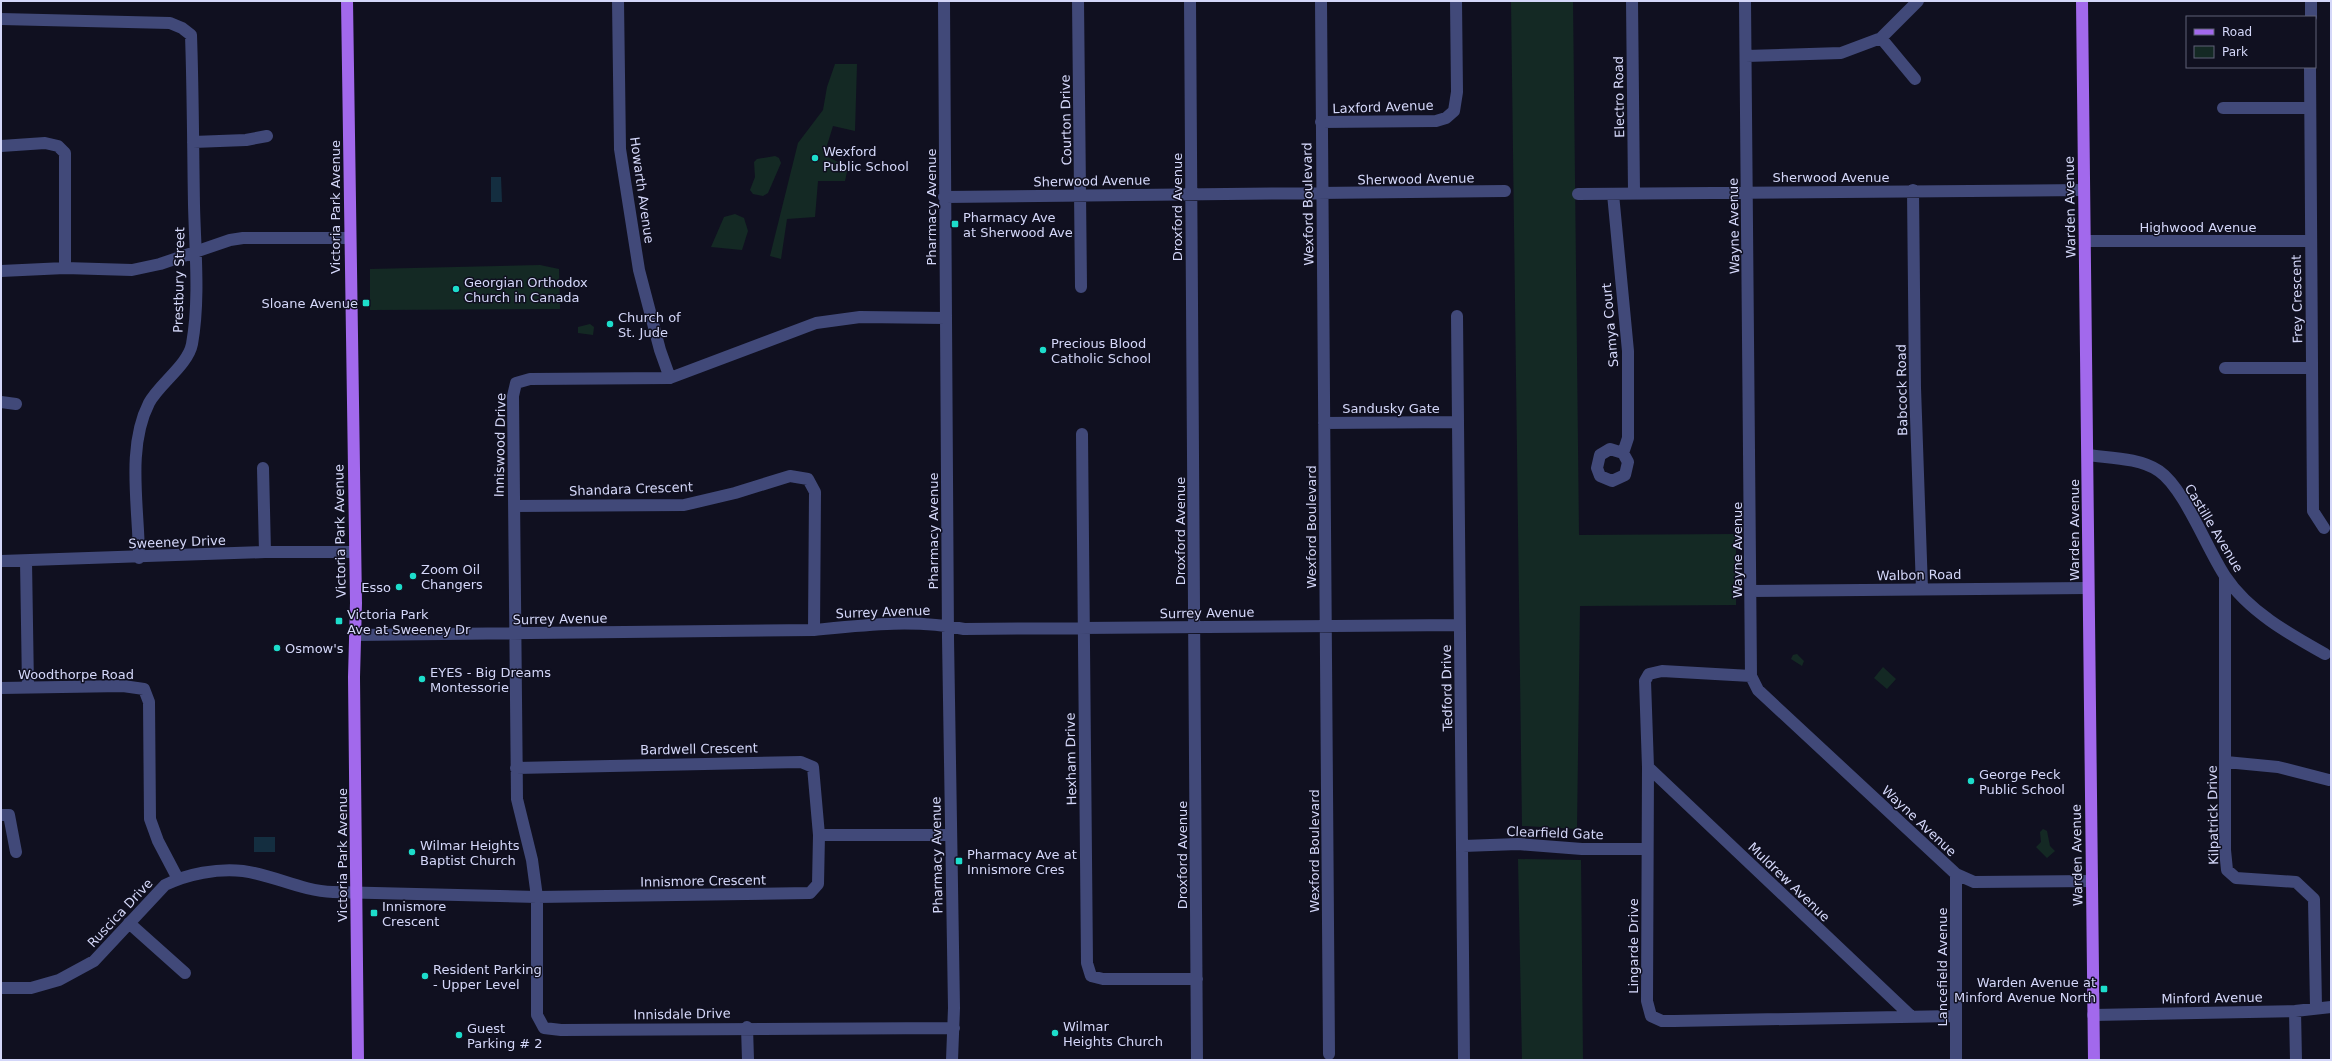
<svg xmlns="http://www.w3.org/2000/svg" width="2332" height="1061" font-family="'DejaVu Sans',sans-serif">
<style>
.green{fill:#142924}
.water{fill:#142e40}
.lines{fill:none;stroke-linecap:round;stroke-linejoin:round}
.minor{stroke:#414979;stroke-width:12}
.major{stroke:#a269ec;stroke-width:12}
.poi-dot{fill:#1dddcb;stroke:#101020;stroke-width:1.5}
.labels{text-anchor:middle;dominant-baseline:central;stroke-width:3;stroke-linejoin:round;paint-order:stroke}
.street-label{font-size:13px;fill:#d4d7f9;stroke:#101020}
.poi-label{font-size:13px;fill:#d4d7f9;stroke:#101020;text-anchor:start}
</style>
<rect width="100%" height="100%" fill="#101020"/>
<path class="green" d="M1511 1H1573L1579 535 1736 534V605L1580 606 1577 829 1522 826Z
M835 64H857L855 131 833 126 824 155 848 167 845 181H818L815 217 787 219 781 259 770 256 798 143 823 110 827 87Z
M775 156 779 158 781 163 768 193 763 196 753 194 750 190 755 177 754 162 757 159Z
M735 214 744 218 748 231 742 250 711 247 724 217Z
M540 265 559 269 560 309 370 310V269Z
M590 324 594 327 593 335 578 333V327Z
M1797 654 1804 661 1802 666 1791 659 1793 655Z
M1883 667 1896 679 1887 689 1874 678Z
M2043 829 2047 831 2050 846 2055 851 2047 858 2036 847 2041 842 2040 832Z
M1518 859 1581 860 1583 1060H1522Z"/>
<path class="water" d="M491 177H501L502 202H491Z
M254 837H275V852H254Z"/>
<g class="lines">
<path class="minor" d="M618 1 620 149 639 270 660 350 670 378
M944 1 948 638 954 1008 952 1060
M1078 1 1081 287
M1190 1 1197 1060
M1321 1 1329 1054
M1632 1 1634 192
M1745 1 1751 676 1758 690 1956 874 1974 882 2092 881
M2311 17V1
M1 19 170 23 182 28 191 35C193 91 193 148 194 205 195 250 200 299 192 344 188 365 159 384 149 403 126 448 139 508 139 558
M1881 38 1915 79
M1746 56 1841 53 1881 38 1918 1
M2310 67 2313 511 2324 528
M2223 108H2310
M1321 122 1436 121 1446 118 1454 111 1457 92 1456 1
M193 142 246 140 267 136
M1 146 45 143 58 146 65 153V268
M1913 190 1915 388 1922 589
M1578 194 2084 190
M1613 194 1628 351V438L1623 453 1628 462 1625 475 1612 481 1600 476 1597 468 1600 455 1610 449 1623 453
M944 197 1505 191
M2085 241H2310
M1 271 65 268 132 270 160 264 230 240 243 238H349
M1457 316 1464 1060
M946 318 860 317 816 323 670 378 530 379 516 383 513 396 517 799 532 860 537 897V1015L544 1028 561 1030 954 1028
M2225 368H2312
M1 402 16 404
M1324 423 1458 422
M1082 434 1087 963 1091 976 1103 979H1197
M2088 455C2110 458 2140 458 2159 471 2184 488 2207 549 2225 576 2248 611 2289 634 2325 654
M263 468 265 552
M514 506 684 505 735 493 790 476 808 479 815 492 814 630
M1 561 265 552H353
M26 561 28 687
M2225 577V850L2227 870 2236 878 2296 882 2314 899 2316 1007
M1751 591 2087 588
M355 635 814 630C864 625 914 619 964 629L1460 625
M1751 676 1662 671 1649 674 1645 681 1648 767 1647 1001 1651 1016 1662 1021H1674L1955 1016
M1 688 123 686 144 689 149 702 150 819 158 841 178 879
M2226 762 2278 767 2329 780
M1648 767 1912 1017
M516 768 801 762 813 767 819 835
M1 815H9L16 852
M1463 846 1518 844 1582 849H1647
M1956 874V1060
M129 923 185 973
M1 988H31L59 980 94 961 165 885C187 874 218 868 243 871 274 875 301 891 333 892L537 897 810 893 818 884 819 835H950
M2295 1011 2296 1060
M2093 1015 2295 1011 2331 1007
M747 1027 748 1060"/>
<path class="major" d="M347 1 356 603 354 677 358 1060
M2082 1 2094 1060"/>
</g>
<g class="poi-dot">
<circle cx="815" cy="158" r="4"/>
<rect x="951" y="220" width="8" height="8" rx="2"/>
<circle cx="456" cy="289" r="4"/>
<rect x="362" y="299" width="8" height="8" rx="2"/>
<circle cx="610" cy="324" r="4"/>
<circle cx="1043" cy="350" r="4"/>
<circle cx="413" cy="576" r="4"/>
<circle cx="399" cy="587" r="4"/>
<rect x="335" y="617" width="8" height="8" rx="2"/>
<circle cx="277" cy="648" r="4"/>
<circle cx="422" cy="679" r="4"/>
<circle cx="1971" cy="781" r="4"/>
<circle cx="412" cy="852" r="4"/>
<rect x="955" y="857" width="8" height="8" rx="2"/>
<rect x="370" y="909" width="8" height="8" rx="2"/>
<circle cx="425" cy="976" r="4"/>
<rect x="2100" y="985" width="8" height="8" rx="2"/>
<circle cx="1055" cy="1033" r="4"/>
<circle cx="459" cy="1035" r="4"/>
</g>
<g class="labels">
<g class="street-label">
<text transform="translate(1619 97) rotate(-91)">Electro Road</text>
<text transform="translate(1383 107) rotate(-2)">Laxford Avenue</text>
<text transform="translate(1066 120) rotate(-91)">Courton Drive</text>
<text x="1831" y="177">Sherwood Avenue</text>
<text transform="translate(1416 179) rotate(-1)">Sherwood Avenue</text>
<text transform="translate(1092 181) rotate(-1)">Sherwood Avenue</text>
<text transform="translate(642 190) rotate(82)">Howarth Avenue</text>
<text transform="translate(1308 204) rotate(-91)">Wexford Boulevard</text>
<text transform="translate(335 207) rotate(-90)">Victoria Park Avenue</text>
<text transform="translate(931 207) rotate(-90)">Pharmacy Avenue</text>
<text transform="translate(1177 207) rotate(-90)">Droxford Avenue</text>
<text transform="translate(2070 207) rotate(-91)">Warden Avenue</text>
<text transform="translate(1734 226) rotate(-91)">Wayne Avenue</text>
<text x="2198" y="227">Highwood Avenue</text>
<text transform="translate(179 280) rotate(-89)">Prestbury Street</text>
<text transform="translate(2297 299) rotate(-91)">Frey Crescent</text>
<text transform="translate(1610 325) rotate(-95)">Samya Court</text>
<text transform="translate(1902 390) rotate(-91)">Babcock Road</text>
<text x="1391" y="408">Sandusky Gate</text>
<text transform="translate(500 445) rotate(-89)">Inniswood Drive</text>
<text transform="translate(631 489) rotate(-2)">Shandara Crescent</text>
<text transform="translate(1311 527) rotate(-90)">Wexford Boulevard</text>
<text transform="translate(2214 528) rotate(59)">Castille Avenue</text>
<text transform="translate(2074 530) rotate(-90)">Warden Avenue</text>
<text transform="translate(340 531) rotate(-91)">Victoria Park Avenue</text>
<text transform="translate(933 531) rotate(-90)">Pharmacy Avenue</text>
<text transform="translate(1180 531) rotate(-90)">Droxford Avenue</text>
<text transform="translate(177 542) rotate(-2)">Sweeney Drive</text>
<text transform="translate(1737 550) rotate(-90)">Wayne Avenue</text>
<text transform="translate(1919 575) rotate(-1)">Walbon Road</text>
<text transform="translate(883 612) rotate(-2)">Surrey Avenue</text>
<text transform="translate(1207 613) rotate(-1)">Surrey Avenue</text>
<text transform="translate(560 619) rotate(-1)">Surrey Avenue</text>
<text x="76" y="674">Woodthorpe Road</text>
<text transform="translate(1447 688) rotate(-91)">Tedford Drive</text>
<text transform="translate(699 749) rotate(-1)">Bardwell Crescent</text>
<text transform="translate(1071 759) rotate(-91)">Hexham Drive</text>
<text transform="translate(2213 815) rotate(-91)">Kilpatrick Drive</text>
<text transform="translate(1919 821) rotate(43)">Wayne Avenue</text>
<text transform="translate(1555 833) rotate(2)">Clearfield Gate</text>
<text transform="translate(1314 851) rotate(-90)">Wexford Boulevard</text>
<text transform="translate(342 855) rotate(-90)">Victoria Park Avenue</text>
<text transform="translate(937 855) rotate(-91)">Pharmacy Avenue</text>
<text transform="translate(1182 855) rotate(-90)">Droxford Avenue</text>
<text transform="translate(2077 855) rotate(-91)">Warden Avenue</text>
<text transform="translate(703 881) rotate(-1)">Innismore Crescent</text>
<text transform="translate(1789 882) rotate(44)">Muldrew Avenue</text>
<text transform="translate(120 913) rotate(-47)">Ruscica Drive</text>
<text transform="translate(1633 946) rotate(-90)">Lingarde Drive</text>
<text transform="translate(1942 967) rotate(-90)">Lancefield Avenue</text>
<text transform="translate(2212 998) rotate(-1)">Minford Avenue</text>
<text transform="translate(682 1014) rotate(-1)">Innisdale Drive</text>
</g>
<g class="poi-label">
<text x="823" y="151">Wexford<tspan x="823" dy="15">Public School</tspan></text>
<text x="963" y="217">Pharmacy Ave<tspan x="963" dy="15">at Sherwood Ave</tspan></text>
<text x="464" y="282">Georgian Orthodox<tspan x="464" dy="15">Church in Canada</tspan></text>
<text x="358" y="303" text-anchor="end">Sloane Avenue</text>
<text x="618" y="317">Church of<tspan x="618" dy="15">St. Jude</tspan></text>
<text x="1051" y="343">Precious Blood<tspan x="1051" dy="15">Catholic School</tspan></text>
<text x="421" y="569">Zoom Oil<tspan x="421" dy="15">Changers</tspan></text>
<text x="391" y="587" text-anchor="end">Esso</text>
<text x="347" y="614">Victoria Park<tspan x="347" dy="15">Ave at Sweeney Dr</tspan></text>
<text x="285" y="648">Osmow's</text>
<text x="430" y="672">EYES - Big Dreams<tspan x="430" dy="15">Montessorie</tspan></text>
<text x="1979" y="774">George Peck<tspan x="1979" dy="15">Public School</tspan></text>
<text x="420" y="845">Wilmar Heights<tspan x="420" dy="15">Baptist Church</tspan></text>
<text x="967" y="854">Pharmacy Ave at<tspan x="967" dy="15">Innismore Cres</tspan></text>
<text x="382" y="906">Innismore<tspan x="382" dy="15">Crescent</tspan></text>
<text x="433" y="969">Resident Parking<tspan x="433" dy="15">- Upper Level</tspan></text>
<text x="2096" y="982" text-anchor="end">Warden Avenue at<tspan x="2096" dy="15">Minford Avenue North</tspan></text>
<text x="1063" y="1026">Wilmar<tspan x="1063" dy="15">Heights Church</tspan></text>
<text x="467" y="1028">Guest<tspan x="467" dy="15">Parking # 2</tspan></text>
</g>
</g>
<rect width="2332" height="1061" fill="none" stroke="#d4d7f9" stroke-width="4"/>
<rect x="2186" y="16" width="130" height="52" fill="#101020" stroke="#5e6077"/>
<rect x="2194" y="29" width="20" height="6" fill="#a269ec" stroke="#5e6077"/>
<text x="2222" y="36" font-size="12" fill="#d4d7f9">Road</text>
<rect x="2194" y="46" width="20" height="12" fill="#142924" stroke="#5e6077"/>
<text x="2222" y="56" font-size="12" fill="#d4d7f9">Park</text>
</svg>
